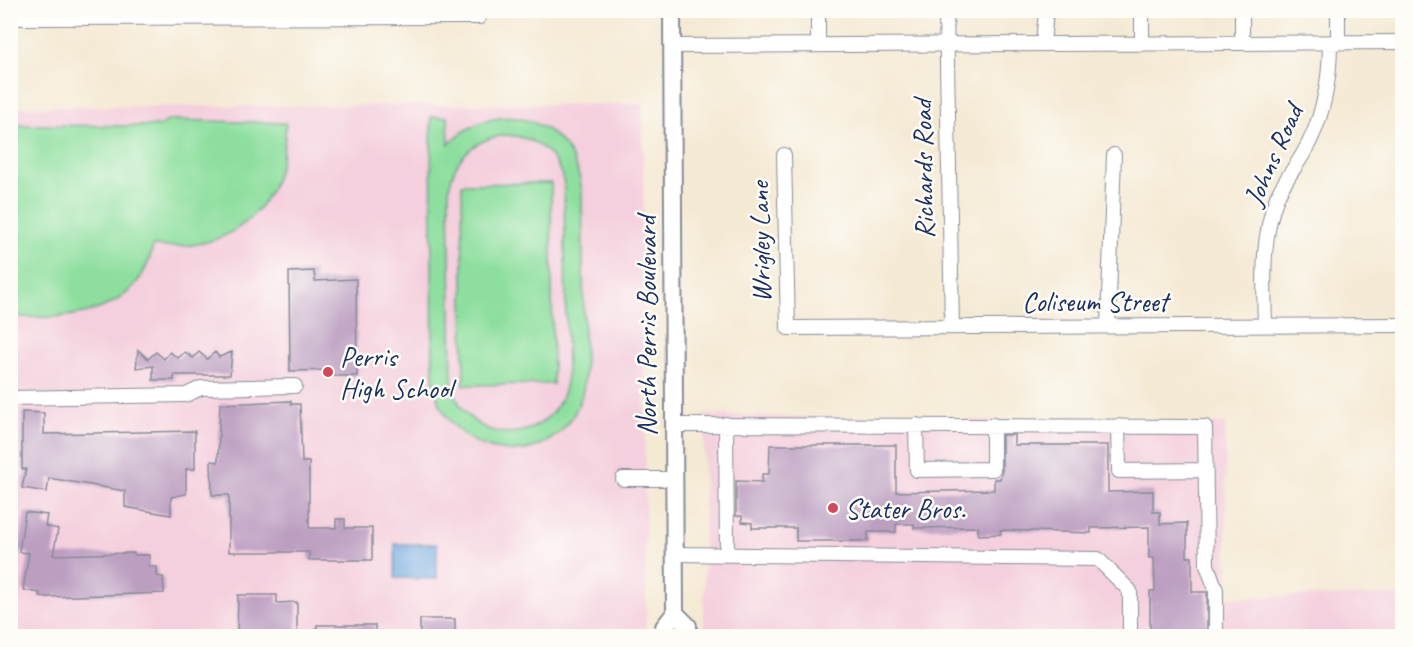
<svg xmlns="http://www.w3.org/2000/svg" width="1413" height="647" font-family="Caveat,sans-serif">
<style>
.built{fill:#f4cfdd}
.green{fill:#8edf9f;stroke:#54877e;stroke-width:1.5;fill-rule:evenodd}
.water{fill:#70a7df;stroke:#466b9e;stroke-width:1.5}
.building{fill:#bc9ec1}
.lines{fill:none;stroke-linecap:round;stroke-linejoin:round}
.minor-casing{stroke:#888c98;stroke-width:16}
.major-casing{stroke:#888c98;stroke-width:20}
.minor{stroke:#fff;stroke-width:14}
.major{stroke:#fff;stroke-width:16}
.poi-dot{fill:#d1495b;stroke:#fdfcf7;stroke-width:2}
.labels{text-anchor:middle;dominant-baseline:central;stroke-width:5;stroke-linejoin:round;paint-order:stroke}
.street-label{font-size:28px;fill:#1b2f5e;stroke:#fdfcf7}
.poi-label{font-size:28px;fill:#1b2f5e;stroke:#fdfcf7;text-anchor:start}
</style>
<rect width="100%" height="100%" fill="#fdfcf7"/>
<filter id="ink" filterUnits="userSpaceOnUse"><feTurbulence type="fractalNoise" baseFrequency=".0167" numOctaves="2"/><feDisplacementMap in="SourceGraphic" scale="12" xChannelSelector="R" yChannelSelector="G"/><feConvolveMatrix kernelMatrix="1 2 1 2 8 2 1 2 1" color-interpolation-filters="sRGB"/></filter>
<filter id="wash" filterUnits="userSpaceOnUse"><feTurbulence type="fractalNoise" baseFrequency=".008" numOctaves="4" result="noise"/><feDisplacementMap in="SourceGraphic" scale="24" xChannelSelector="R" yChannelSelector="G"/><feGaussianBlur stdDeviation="1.35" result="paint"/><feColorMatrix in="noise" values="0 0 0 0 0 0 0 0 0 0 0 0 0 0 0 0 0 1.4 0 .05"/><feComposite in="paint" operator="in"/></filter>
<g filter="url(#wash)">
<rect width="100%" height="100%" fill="#f4e9d3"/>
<path class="built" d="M643 104 646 636H11L10 107Z
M704 415 1225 424 1227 597 1402 595V636H704Z"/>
<path class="green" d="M431 117H448L449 144C500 92 575 121 582 192 583 237 583 283 584 328 584 352 588 379 580 401 550 481 440 459 433 376ZM507 135C536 137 557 154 564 183L567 375C561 446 469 454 452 385L449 193C451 160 474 138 507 135Z
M169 120 286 123C283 206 237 253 153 246 139 315 70 321 11 316V125L160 126Z
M551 183 553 384 464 385 462 184Z"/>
<path class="water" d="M395 544H437V579L395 578Z"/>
<g id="blocks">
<path class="building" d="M314 271 315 281 356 279 357 376H332V370L290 371 289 272Z
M138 350 148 359 156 352 164 359 170 352 178 358 185 352 193 358 199 352 207 359 215 352 219 357 232 352 230 375H174V380H153V366L136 368Z
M291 401V404H300L302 462H309V528H336V519H345V528H372V560H309V552H229V495H212L211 461 218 462 220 404Z
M22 412 44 413V434L195 431V469H186V494L171 497V515L125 507V491L49 478 47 492 22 488 26 469H22Z
M1002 435H1014V445H1108V492L1153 491V512H1160V524L1187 523V557H1192V592H1207V636H1150V591H1155L1154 558H1149V527L1091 528V533L1000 530 1001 534 978 535V527L914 528V524H896V532H868V541H796V528H752V523L742 522V516H736V481L762 482V474H769L770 445H896V492L994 490V479H1000L1002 470Z
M25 512 47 515 45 526 58 529 53 555 134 553 135 555H149V567H157V576L163 577 164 593 46 597 39 596 40 593 23 590 29 553 19 552Z
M238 595H277V603L297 602V636H237Z
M420 619H455V636H420Z
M317 625H375V636H317Z"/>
</g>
</g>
<g filter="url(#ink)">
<use href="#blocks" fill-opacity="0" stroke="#888c98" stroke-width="1.5"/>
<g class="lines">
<defs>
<path id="minor" d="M818 10V45
M946 10 952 327
M1142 10V44
M1242 10V43
M10 18 479 17V10
M1338 43V10
M1043 44 1046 10
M672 46 1402 42
M784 155 788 328 1402 325
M1265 325C1264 282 1261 238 1277 197 1284 181 1295 168 1303 154 1323 120 1330 82 1330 43
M1108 326 1114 155
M10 398 186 395 201 388 295 386
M726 424 727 555
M674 425 1205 427 1207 565 1216 590V636
M916 425 917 470 993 469V425
M1118 426 1119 471 1206 470
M623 479H674
M675 554 1098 559 1130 591V636"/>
<path id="major" d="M672 10 675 613 688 626V636
M664 636V627L675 613"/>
</defs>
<use href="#minor" class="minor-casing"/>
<use href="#major" class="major-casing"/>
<use href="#minor" class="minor"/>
<use href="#major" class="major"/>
</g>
</g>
<g class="poi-dot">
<circle cx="328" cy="372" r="6"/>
<circle cx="833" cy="508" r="6"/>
</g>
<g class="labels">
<g class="street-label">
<text transform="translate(1273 155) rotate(-66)">Johns Road</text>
<text transform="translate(923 169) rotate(-91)">Richards Road</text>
<text transform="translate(760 242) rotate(-91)">Wrigley Lane</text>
<text x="1095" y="301">Coliseum Street</text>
<text transform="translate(646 326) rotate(-90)">North Perris Boulevard</text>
</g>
<g class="poi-label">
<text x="340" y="356">Perris<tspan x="340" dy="32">High School</tspan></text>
<text x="845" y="508">Stater Bros.</text>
</g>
</g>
<rect width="1413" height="647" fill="none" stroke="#fdfcf7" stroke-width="36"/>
</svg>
